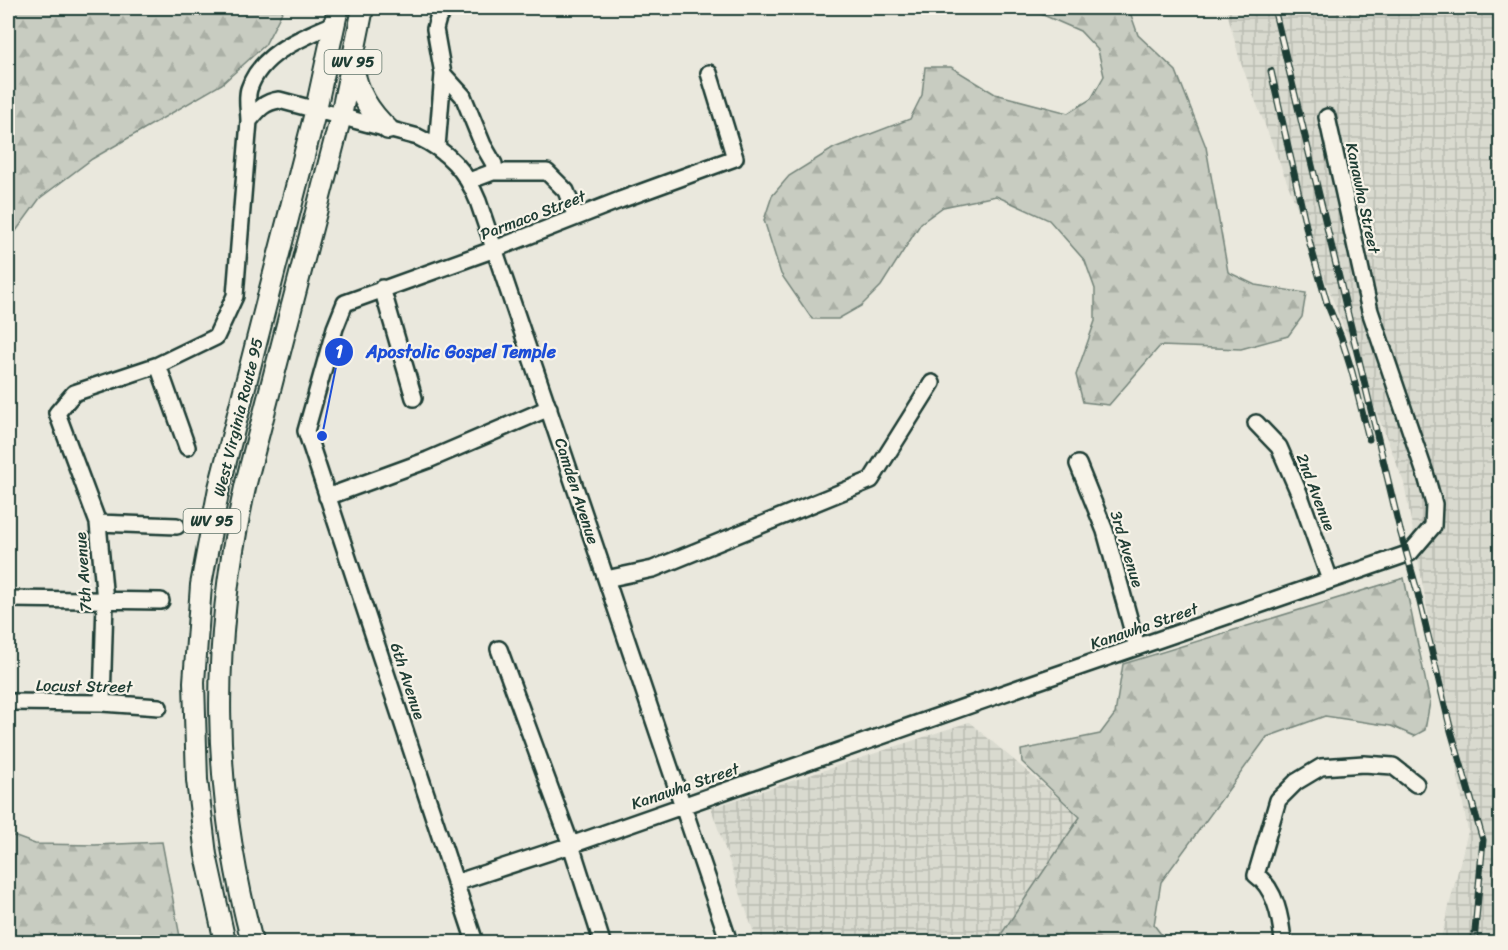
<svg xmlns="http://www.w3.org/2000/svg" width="1508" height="950" font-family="Sriracha,sans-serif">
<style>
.industrial{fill:url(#industrial-grid)}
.forest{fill:url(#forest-firs);stroke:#74847a;stroke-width:1.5}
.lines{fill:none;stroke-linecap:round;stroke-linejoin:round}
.minor-casing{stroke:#1f3d34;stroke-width:20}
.major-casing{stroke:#1f3d34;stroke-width:24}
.minor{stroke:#f7f3e8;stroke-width:15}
.major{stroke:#f7f3e8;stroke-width:20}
.rail-casing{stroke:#1f3d34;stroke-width:7}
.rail{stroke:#f7f3e8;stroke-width:4.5;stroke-dasharray:14;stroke-linecap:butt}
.labels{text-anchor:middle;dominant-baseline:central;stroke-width:4.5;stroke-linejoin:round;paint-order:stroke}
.shield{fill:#f7f3e8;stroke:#60746a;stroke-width:1.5}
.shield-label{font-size:15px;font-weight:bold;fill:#1f3d34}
.street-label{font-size:16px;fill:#1f3d34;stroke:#f7f3e8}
.leader{fill:none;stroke:#1d4ed8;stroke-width:2}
.callout-dot{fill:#1d4ed8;stroke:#f7f3e8;stroke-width:2}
.mark-label{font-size:18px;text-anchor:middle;font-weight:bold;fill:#fff}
.callout-label{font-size:18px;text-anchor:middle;font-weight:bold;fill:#1d4ed8;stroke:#f7f3e8;stroke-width:4.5;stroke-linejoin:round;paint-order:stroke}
</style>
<defs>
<pattern id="industrial-grid" width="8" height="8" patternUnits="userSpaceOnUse" patternTransform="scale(1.5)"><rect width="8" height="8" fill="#d9dacf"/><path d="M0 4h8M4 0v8" fill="none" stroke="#babcb2"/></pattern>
<pattern id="forest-firs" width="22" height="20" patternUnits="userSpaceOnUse" patternTransform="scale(1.5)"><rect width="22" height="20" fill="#c8ccc1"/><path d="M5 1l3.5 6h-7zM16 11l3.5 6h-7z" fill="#abb0a6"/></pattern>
</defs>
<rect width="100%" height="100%" fill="#eae8dd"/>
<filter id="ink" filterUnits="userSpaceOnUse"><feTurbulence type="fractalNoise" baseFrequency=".0167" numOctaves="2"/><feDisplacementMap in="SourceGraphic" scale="12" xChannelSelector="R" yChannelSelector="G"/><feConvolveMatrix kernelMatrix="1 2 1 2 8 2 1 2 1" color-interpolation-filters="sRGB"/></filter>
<g filter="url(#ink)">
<path class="industrial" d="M1226 8H1500V942H1440L1468 831 1404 483 1240 61Z
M969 722 1081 817 996 942H757L711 808Z"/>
<path class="forest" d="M8 8H284L265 45 222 84 92 159 40 198 8 242Z
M1027 8H1133L1130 12 1138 35 1176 71 1206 147 1228 272 1255 285 1306 293 1302 317 1288 336 1241 349 1160 346 1109 405 1083 402 1076 375 1095 321V289L1085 261 1049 220 996 196 943 207 921 223 881 286 861 306 838 319H812L781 274 764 220 772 196 789 176 834 148 910 119 922 95 925 67H951L995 94 1068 113 1091 99 1104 76 1098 50 1080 31Z
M1404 578 1430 702 1425 730 1414 736 1391 726 1325 716 1267 737 1161 882 1154 925 1167 942H996L1080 817 1022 762 1021 750 1100 734 1115 714 1123 664Z
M8 834 35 844 95 845 162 842 181 942H8Z"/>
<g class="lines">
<defs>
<path id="minor" d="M443 74 463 96 483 145 494 164 493 172 469 181
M249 121C249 112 246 98 249 89 261 52 304 37 336 23
M437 147 443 74 435 29 438 18 446 8
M493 172H547L566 191 576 217
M382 288 414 398
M158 365 187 447
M1256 423 1279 447 1299 493 1330 580
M1078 464 1105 531 1137 647
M327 497 428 460 549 408
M98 523 177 526
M606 579 653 569 871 480 932 383
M8 599 161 601
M499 649 571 845 602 942
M8 702 102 703 159 707
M102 703 105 601 98 523 57 413 74 393 158 365 216 337 235 296 249 121C258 110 264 102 279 100L418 137C448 151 466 171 478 201L729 942
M455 883 571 845 1027 685 1410 553 1433 526 1434 504 1426 476 1370 311 1327 117
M475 942 306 431 335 328 345 303 495 249 620 200 735 158 709 73
M1283 942C1281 919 1276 889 1256 875L1278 800 1296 782 1321 767 1364 764 1393 766 1416 784"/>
<path id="major" d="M353 67C358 93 369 111 388 129
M225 942 206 855 197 780 194 682 201 585 219 488 316 109 338 8
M252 942C211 784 210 643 246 483L341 116 363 8"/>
</defs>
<use href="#minor" class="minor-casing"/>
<use href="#major" class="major-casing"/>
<use href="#minor" class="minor"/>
<use href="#major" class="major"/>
<defs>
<path id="rail" d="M1274 8 1400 530 1418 594 1451 731 1483 840 1474 942
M1271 71 1310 244 1327 303 1341 337 1352 372 1369 439"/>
</defs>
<use href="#rail" class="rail-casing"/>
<use href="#rail" class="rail"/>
</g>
</g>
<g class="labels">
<g class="shield">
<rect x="324.5" y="50" width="57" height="24" rx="4.5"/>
<rect x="183.5" y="509" width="57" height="24" rx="4.5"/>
</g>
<g class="shield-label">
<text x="353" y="62">WV 95</text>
<text x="212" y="521">WV 95</text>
</g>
<g class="street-label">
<text transform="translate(1363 198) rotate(78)">Kanawha Street</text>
<text transform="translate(533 215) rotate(-21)">Parmaco Street</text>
<text transform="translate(238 417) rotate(-76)">West Virginia Route 95</text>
<text transform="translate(577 491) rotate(72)">Camden Avenue</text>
<text transform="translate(1316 492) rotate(69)">2nd Avenue</text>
<text transform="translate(1127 549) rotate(73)">3rd Avenue</text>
<text transform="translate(83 572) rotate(-94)">7th Avenue</text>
<text transform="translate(1144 626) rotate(-19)">Kanawha Street</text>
<text transform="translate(408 681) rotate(72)">6th Avenue</text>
<text transform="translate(84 686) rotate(1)">Locust Street</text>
<text transform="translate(685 786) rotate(-19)">Kanawha Street</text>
</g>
</g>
<path class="leader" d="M322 436L339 352"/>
<g class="callout-dot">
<circle cx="322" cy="436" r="6"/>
<circle cx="339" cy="352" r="15"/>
</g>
<g class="mark-label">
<text x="339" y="358">1</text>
</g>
<g class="callout-label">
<text x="461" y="358">Apostolic Gospel Temple</text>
</g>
<rect width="1508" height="950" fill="none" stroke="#f7f3e8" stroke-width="30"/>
<rect x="15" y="15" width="1478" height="920" fill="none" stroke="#1f3d34" stroke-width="2" filter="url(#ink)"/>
</svg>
